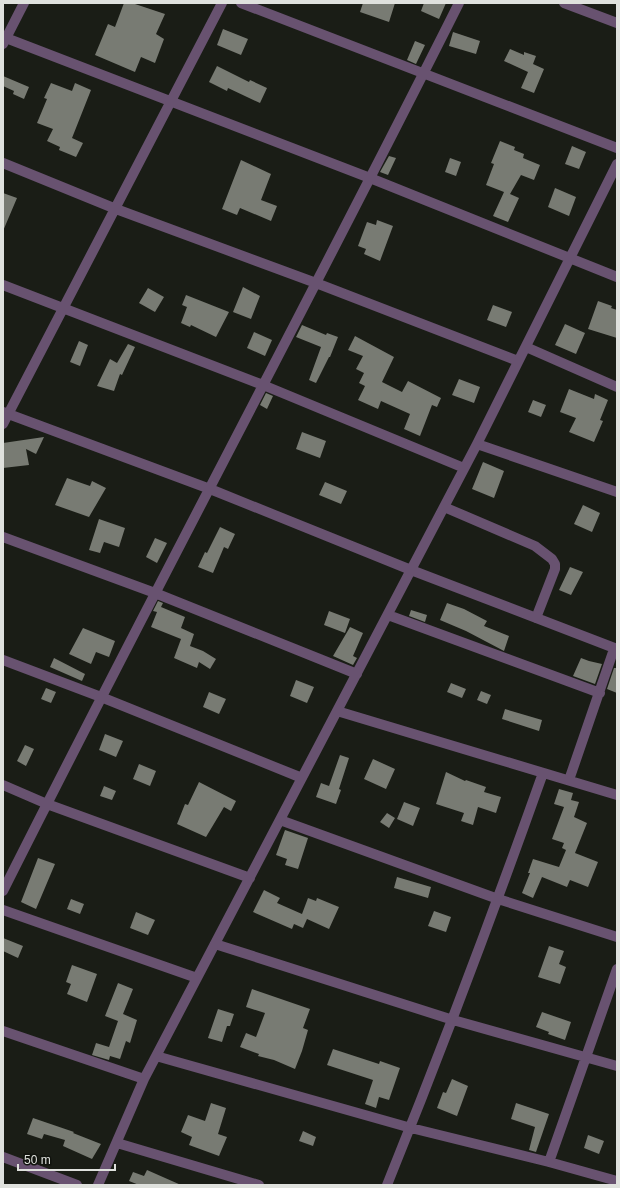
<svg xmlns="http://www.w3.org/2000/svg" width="620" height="1188" font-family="Helvetica,sans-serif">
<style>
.building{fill:#787b73}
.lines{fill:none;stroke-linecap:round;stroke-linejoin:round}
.minor{stroke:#685270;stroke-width:10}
</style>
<rect width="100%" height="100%" fill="#1a1d16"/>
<path class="building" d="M124 3H132L165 14 156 34 164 39 155 63 141 57 135 72 95 55 108 24 115 27Z
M363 3H395L389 22 360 12Z
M424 3H446L439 19 421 11Z
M223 29 248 39 241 55 217 45Z
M453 32 480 41 476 54 449 46Z
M415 41 425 45 416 64 407 60Z
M510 49 524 55V52L536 56 533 64 544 69 534 93 521 88 528 72 504 61Z
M217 66 249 82 250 80 267 88 260 103 228 88 227 91 209 82Z
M3 76 29 87 24 99 13 94 14 91 3 86Z
M51 83 72 91 75 83 91 90 72 138 83 143 76 157 59 150 60 147 47 141 53 129 37 123 47 99 44 98Z
M500 141 515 147 514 150 524 154 523 158 540 165 534 180 521 175 510 194 519 198 508 222 493 216 504 192 486 185 494 164 491 163Z
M572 146 586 152 579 169 565 164Z
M389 156 396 158 388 175 380 172Z
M450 158 461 162 456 176 445 172Z
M241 160 271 174 261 200 277 206 271 221 240 208 237 215 222 209Z
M555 188 576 197 569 216 548 207Z
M3 193 17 198 3 231Z
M377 220 393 226 380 261 364 254 366 249 358 246 367 222 376 225Z
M243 287 260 296 251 319 233 312Z
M148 288 164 297 155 312 139 303Z
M186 295 229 312 216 337 191 325 190 327 181 323 187 307 182 305Z
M598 301 612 306 611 308 617 310V338L588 329Z
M493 305 512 312 506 327 487 320Z
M565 324 585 333 576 354 555 345Z
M302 325 326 335 327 333 338 337 330 357H329L316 383 309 380 321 347 296 337Z
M254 332 272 340 265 356 247 348Z
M355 336 394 357 382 382 402 392 408 381 441 398 437 407 432 405 420 436 404 429 410 414 381 401 378 409 358 400 365 386 359 383 364 373 356 369 363 356 348 350Z
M79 341 88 345 80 366 70 362Z
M128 344 135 347 122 375 120 374 114 391 97 386 110 359 117 363Z
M459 379 480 387 474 403 452 395Z
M569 389 594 399 595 394 608 400 600 420 603 421 594 442 569 432 576 418 560 412Z
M266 393 273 396 267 409 260 405Z
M533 400 546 405 541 417 528 412Z
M302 432 326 441 320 458 296 449Z
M44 437 36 454 26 449 29 465 3 468V443Z
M483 462 504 471 494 498 472 489Z
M67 478 90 486 92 481 106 488 89 517 55 505Z
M325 482 347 491 341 504 319 495Z
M583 505 600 513 592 532 574 524Z
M99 519 125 528 119 547 104 542 100 553 89 550Z
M220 527 235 534 228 549 224 547 213 573 198 567 205 552 207 553Z
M155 538 167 543 157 563 146 557Z
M570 567 583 572 571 595 559 590Z
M158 601 163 603 161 607 185 617 181 628 194 634 190 646 203 651 216 659 210 669 199 662 197 668 174 658 181 639 151 627 157 612 153 611Z
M447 603 464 609 487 621 484 626 509 636 504 651 466 631 440 620Z
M411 610 427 615 425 622 409 616Z
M329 611 350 619 345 633 324 625Z
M350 627 363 633 353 656 357 658 353 665 333 656Z
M83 628 115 641 109 657 96 652 91 664 69 654Z
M54 658 85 674 82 681 50 667Z
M581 658 589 661 602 664 595 684 573 676Z
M614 668H617V693L607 689Z
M296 680 314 687 307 703 290 696Z
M451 683 466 689 462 698 447 692Z
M46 688 56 692 51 703 41 699Z
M481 691 491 695 487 704 477 700Z
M209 692 226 699 219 714 203 707Z
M505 709 542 720 539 731 502 719Z
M105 734 123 741 116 757 99 750Z
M25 745 34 749 26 766 17 761Z
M340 755 349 758 339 789 341 790 336 804 316 797 321 783 329 786Z
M373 759 395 769 386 789 364 779Z
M139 764 156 771 150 786 133 779Z
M446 772 465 781 466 780 486 787 484 792 501 797 496 813 478 807 473 825 461 821 464 813 436 804Z
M199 782 236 801 231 811 224 807 206 837 177 824 185 804 188 805Z
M104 786 116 791 112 800 100 796Z
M559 789 573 793 571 800 579 802 574 817 587 823 575 853 598 862 588 887 570 880 567 887 542 877 533 898 522 893 530 873H528L533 859 559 867 566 850 562 848 564 843 552 839 564 807 554 804Z
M404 802 420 808 413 826 397 819Z
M387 813 395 818 389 828 380 822Z
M285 830 308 838 298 869 285 865 287 859 276 855Z
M38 858 55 864 36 909 21 902Z
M397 877 431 887 428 898 394 888Z
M264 890 280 898 277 903 302 914 308 898 316 901 317 898 339 907 329 929 307 919 303 928 294 924 292 929 253 912Z
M71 899 84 904 80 914 67 909Z
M434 911 451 917 446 932 428 926Z
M136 912 155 920 148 935 130 928Z
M3 938 23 946 18 958 3 951Z
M549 946 564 951 559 964 566 967 560 984 538 977Z
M72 965 97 974 87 1002 67 994 71 984 66 982Z
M118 983 133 989 123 1014 137 1020 130 1043 126 1041 120 1059 110 1056 109 1060 92 1055 96 1043 109 1047 118 1021 105 1016Z
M252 989 310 1009 303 1028 308 1030 302 1051 295 1069 274 1060 258 1056 259 1054 240 1047 246 1033 256 1037 265 1013 246 1007Z
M218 1009 234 1014 230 1026H227L222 1042 208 1038Z
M542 1012 571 1022 565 1040 548 1034 549 1032 536 1027Z
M333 1049 379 1064 380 1061 400 1068 389 1100 379 1097 376 1108 365 1104 373 1080 327 1065Z
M452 1079 468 1086 457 1116 437 1108 443 1092 446 1093Z
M211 1103 226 1108 218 1134 227 1137 219 1156 189 1145 192 1137 181 1132 188 1115 205 1121Z
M516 1103 549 1114 536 1152 529 1150 535 1127 511 1119Z
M33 1118 74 1132 73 1133 101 1144 92 1159 63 1146 65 1140 44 1134 42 1139 27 1134Z
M303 1131 316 1137 313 1146 299 1141Z
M588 1135 604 1141 599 1154 584 1148Z
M147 1170 181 1185H139L129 1181 133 1172 144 1176Z"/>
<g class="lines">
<path class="minor" d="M241 3 617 148
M564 3 617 23
M6 38 370 178 617 277
M3 44 24 3
M3 163 116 209 316 283 518 361
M3 285 263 385 464 468
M526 347 617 387
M3 412 210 489 411 570 617 649
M3 424 222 3
M477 444 617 492
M444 507 535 546 552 559 555 564V569L536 618
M3 537 155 593 357 674
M388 615 600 693
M3 660 101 697 302 778
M337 711 617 795
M569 780 614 649
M3 785 47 804 250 878
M280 820 498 899 617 937
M3 891C152 594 310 300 459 3
M3 910 197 978
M215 944 453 1020 617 1066
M3 1031 144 1079
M156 1056 411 1128 549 1162 617 1181
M117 1143 259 1185
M3 1157 77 1185
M549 1162 617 969
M98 1185 144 1079 477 444 617 164
M387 1185C442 1049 494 911 543 773"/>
</g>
<rect width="620" height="1188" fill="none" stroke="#dfe1dd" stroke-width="8"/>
<path d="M18 1164v6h97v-6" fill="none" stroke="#dfe1dd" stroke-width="2"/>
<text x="24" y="1164" font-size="12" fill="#dfe1dd" stroke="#11140e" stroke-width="3" paint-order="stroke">50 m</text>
</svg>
